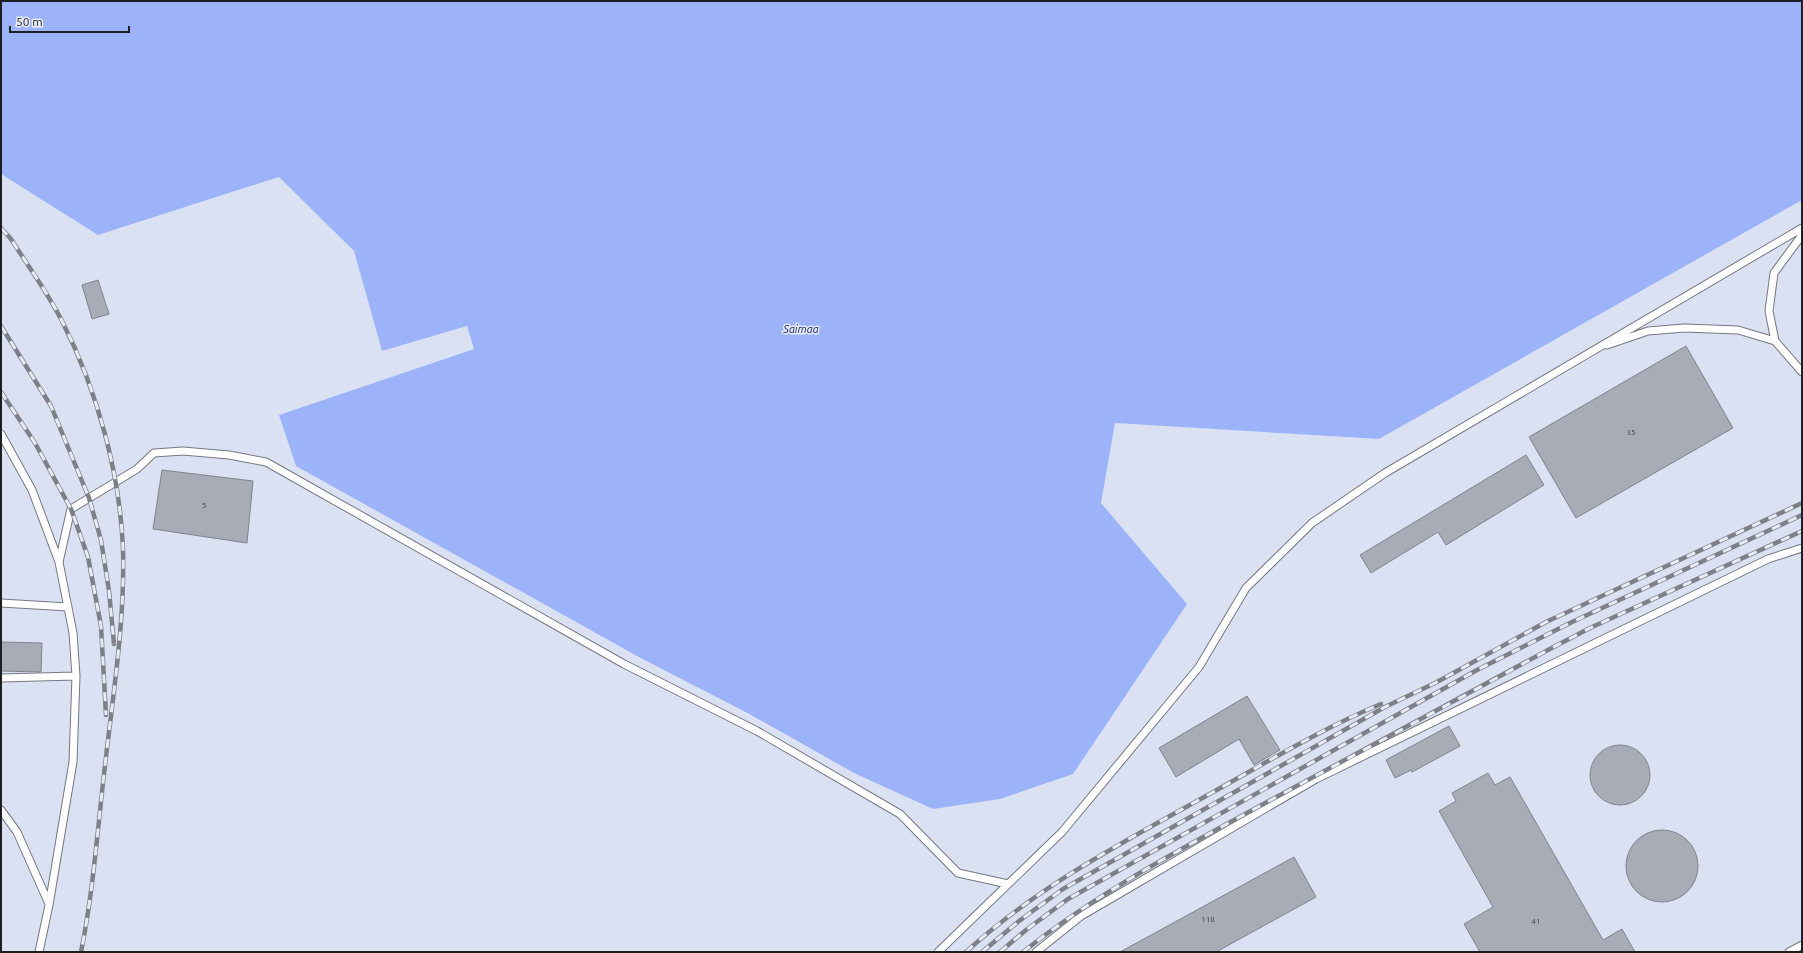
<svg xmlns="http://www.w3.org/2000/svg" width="1803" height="953" font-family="Ubuntu,sans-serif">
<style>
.built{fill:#dae1f3}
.water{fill:#9cb3f9}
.building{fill:#a8acb7;stroke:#7f838d}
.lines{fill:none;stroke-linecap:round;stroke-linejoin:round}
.lane-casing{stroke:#747882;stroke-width:9}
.lane{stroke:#fff;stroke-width:7}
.rail-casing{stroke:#7d8087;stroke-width:4.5}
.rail{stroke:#e7ebf6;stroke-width:3;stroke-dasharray:9;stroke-linecap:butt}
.labels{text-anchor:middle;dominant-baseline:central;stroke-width:3;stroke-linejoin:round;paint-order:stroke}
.number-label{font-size:8px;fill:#3f4247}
.water-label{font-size:11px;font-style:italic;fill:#192182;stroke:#e7ebf6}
</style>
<rect width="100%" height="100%" fill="#e7ebf6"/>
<path class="built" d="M1 174 98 235 279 177 354 251 382 351 467 326 474 349 279 415 517 589 854 773 902 794 918 803 1186 604 1101 503 1115 423 1379 439 1802 200V952H1Z"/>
<path class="water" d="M1 1H1802V200L1379 439 1115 423 1101 503 1187 604 1073 774 1000 799 933 809 854 773 749 714 637 656 296 466 279 415 474 349 467 326 382 351 354 251 279 177 98 235 1 174Z"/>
<path class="building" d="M98 280 109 314 92 319 82 285Z
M1686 346 1733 428 1576 518 1529 437Z
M1526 455 1544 485 1446 545 1438 532 1371 573 1360 555Z
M162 470 253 481 247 543 153 529Z
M1 642 42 643 41 672 1 671Z
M1247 696 1280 750 1254 765 1239 739 1176 777 1159 748Z
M1449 726 1460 746 1412 772 1411 770 1395 778 1386 760Z
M1590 775a30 30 0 1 1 60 0a30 30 0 1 1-60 0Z
M1488 773 1495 785 1510 777 1603 940 1622 929 1635 952H1480L1464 924 1493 907 1439 811 1456 801 1452 793Z
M1626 866a36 36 0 1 1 72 0a36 36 0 1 1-72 0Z
M1294 857 1316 897 1216 952H1120Z"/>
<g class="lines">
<defs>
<path id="lane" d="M1802 235 1774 273 1769 311 1775 341 1802 372
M1607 345 1648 331 1684 328 1738 330 1775 341
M1 434 32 490 59 562 73 633 76 676 73 762 49 905 39 952
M59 562 71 509 137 469 154 453 183 451 229 455 266 462 624 664 757 731 900 814 958 873 1008 884
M1 603 68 607
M1 678 76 676
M1 810 17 832 49 904
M938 952 1062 832 1199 667 1246 588 1312 523 1385 473 1802 228
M1036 952 1081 916 1316 779 1768 559 1802 548
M1789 952 1802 945"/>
</defs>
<use href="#lane" class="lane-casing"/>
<use href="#lane" class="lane"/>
<defs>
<path id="rail" d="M1 228 11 239C28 266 48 293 62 321 97 390 120 473 123 549 125 618 114 688 106 757 98 822 94 888 81 952
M1 326 51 406 89 498 101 540 109 591 114 644
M1 392 35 443 71 509 88 557 101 626 106 715
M966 952C1039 885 1129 839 1215 791 1269 761 1323 728 1381 704
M982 952 1019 921 1063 889 1385 707 1437 682 1546 622 1802 503
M1000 952 1026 930 1068 899 1477 670 1572 622 1802 515
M1023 952C1098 892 1185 847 1269 801 1362 751 1455 701 1548 650L1590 628 1802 531"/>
</defs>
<use href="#rail" class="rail-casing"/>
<use href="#rail" class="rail"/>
</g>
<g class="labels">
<g class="number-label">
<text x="1631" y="432">35</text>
<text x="204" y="505">5</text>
<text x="1208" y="919">118</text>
<text x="1536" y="921">41</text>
</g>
<g class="water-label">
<text x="801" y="329">Saimaa</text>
</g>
</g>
<rect width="1803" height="953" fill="none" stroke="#1c1e22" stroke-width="4"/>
<path d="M10 26v6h119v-6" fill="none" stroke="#1c1e22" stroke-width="2"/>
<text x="16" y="26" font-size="12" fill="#1c1e22" stroke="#e7ebf6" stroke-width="3" paint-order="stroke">50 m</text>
</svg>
